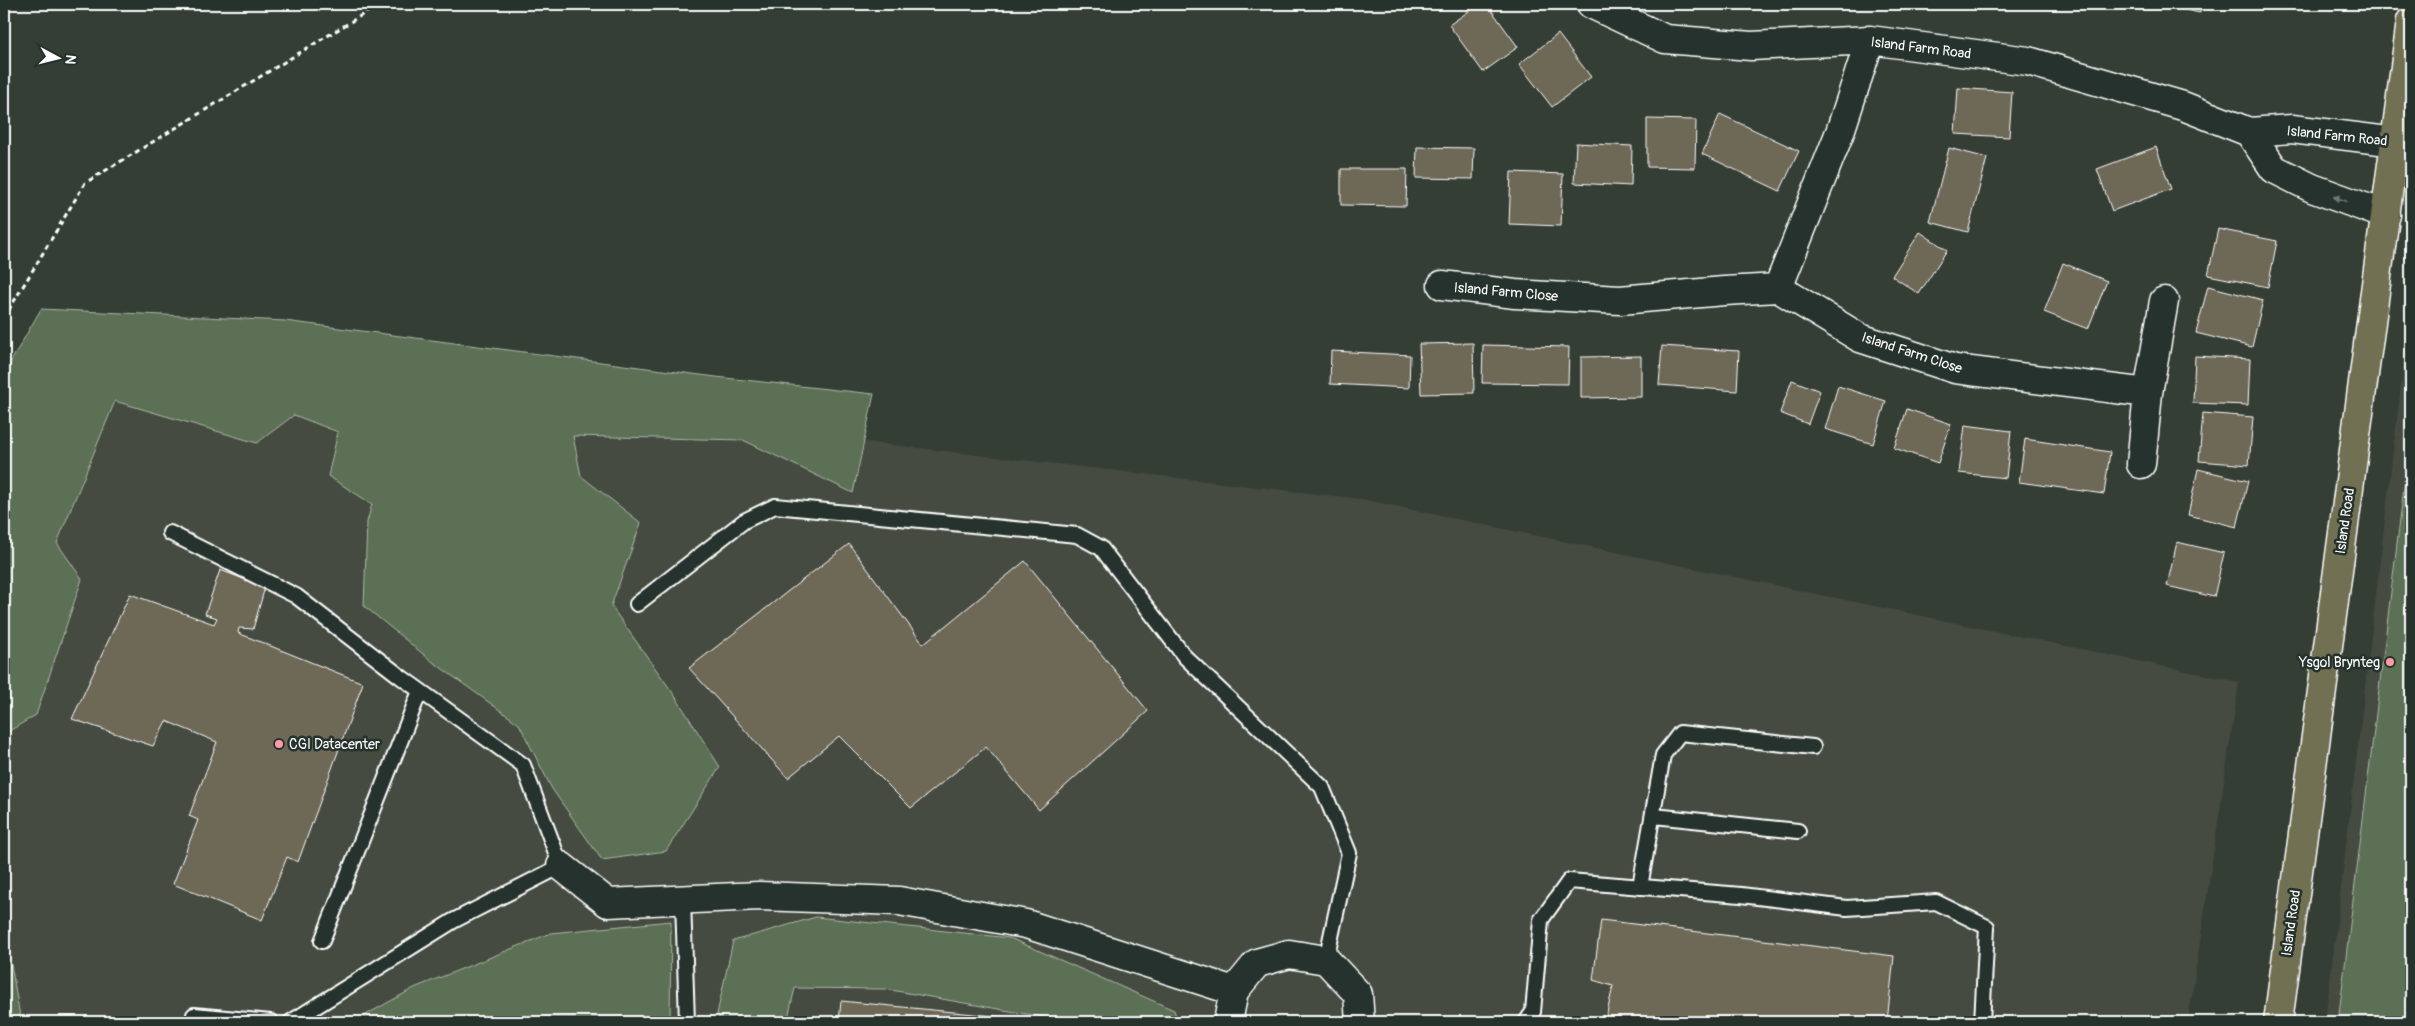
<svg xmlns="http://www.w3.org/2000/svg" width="2415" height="1026" font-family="Pangolin,sans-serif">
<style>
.built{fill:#454b3f}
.green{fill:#5b7054;stroke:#adb8aa}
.building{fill:#6e6857;stroke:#fff}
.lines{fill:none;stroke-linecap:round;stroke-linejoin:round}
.service-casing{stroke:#fff;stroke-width:18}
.minor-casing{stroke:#fff;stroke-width:31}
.primary-casing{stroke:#fff;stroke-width:31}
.path{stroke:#fff;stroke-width:3;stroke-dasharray:5 4;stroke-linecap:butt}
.service{stroke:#26332d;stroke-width:14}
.minor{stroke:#26332d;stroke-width:28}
.primary{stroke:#716f52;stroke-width:28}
.oneway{fill:#727a76}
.poi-dot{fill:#ff9aa2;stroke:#26332d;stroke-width:2}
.labels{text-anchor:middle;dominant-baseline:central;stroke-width:5;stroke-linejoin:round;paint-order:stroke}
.street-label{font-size:14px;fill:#fff;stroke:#26332d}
.poi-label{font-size:14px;fill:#fff;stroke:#26332d;text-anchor:end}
</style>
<rect width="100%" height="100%" fill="#343e35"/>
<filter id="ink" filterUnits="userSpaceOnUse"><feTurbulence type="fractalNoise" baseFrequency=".02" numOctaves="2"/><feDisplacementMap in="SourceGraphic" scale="10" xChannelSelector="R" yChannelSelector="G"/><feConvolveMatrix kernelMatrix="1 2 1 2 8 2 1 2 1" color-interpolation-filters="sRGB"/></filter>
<g filter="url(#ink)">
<path class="built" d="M2411 301V1022H2325Z
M59 349 1361 499 2239 682 2188 1022H4V531Z"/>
<path class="green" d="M41 309 285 321 716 377 874 394 853 493 743 440 573 436 581 476 641 523 611 606 675 696 720 767 666 851 602 860 552 789 519 724 433 662 364 606 367 522 372 504 328 476 338 432 294 415 257 443 115 401 57 543 82 579 36 715 4 734V380L11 361Z
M2411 430V1022H2338Z
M816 917 1010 938 1174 1010 1178 1022H1055V1019L885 989 795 988 787 1022H722L717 1014 733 941Z
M671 921 670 1022H353L414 988 551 933Z
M4 960 11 964 21 1022H4Z"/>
<path class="building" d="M1479 4H1487L1518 47 1483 72 1449 25Z
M2167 4H2201L2200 13 2166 6Z
M1558 34 1591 77 1552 107 1519 64Z
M1958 88 2012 92 2009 137 1955 134Z
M1720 114 1799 151 1780 191 1702 154Z
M1647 119 1696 120 1695 168 1647 167Z
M1576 143 1632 146 1631 186 1574 183Z
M1417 147 1474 148 1473 179 1416 178Z
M2156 147 2171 189 2112 211 2097 169Z
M1949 148 1987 158 1968 232 1930 222Z
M1341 169H1407L1406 206 1341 205Z
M1511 172 1563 174 1561 226 1509 224Z
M2218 229 2277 241 2268 287 2208 275Z
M1920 232 1947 250 1919 294 1892 276Z
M2063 263 2107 281 2088 329 2044 312Z
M2208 286 2263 300 2252 347 2196 333Z
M1473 343 1474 393 1421 394 1419 344Z
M1483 345 1569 347 1568 384 1482 383Z
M1662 346 1739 351 1737 391 1659 385Z
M1331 351 1410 355 1409 388 1330 384Z
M1641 356V397L1581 398V357Z
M2195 356 2250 359 2248 405 2193 403Z
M1792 380 1820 391 1808 424 1780 413Z
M1838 386 1886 401 1873 444 1825 429Z
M1907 409 1951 424 1938 463 1894 448Z
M2203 413 2253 417 2249 465 2199 461Z
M1965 425 2011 431 2006 478 1959 473Z
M2025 439 2110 452 2104 494 2019 482Z
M2198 469 2248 481 2237 527 2188 515Z
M2177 542 2224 553 2214 597 2167 586Z
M849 544 923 644 1025 561 1148 711 1039 810 986 747 911 808 839 736 788 778 689 668Z
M220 570 265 587 253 629 239 628 238 633 363 683 298 862 287 857 262 920 173 884 198 820 189 816 217 742 166 721 153 746 72 719 130 594 214 624 217 618 205 614Z
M1601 920 1894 956 1887 1022H1588V1020L1605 1022 1613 986 1593 980Z
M841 1001 1035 1020 1034 1022H839Z"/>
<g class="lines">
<defs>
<path id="service" d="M170 533 296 596 401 677 523 765 561 866 453 921 291 1022
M637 604 744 521 775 506 1077 535 1101 548 1185 657 1322 787 1349 853 1326 960
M1654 816 1798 831
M1640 887 1663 755 1680 733 1813 747
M683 900 687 1022
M322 941 420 691
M194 1015 271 1022
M1526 1022 1533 1012 1541 920 1569 881 1741 895 1847 908 1936 902 1987 927 1982 1022"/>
<path id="minor" d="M1591 4 1665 39 1751 46 1870 40 2028 61 2183 106 2249 132 2292 129 2396 142
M2249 132 2274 169 2312 188 2386 215
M1442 285 1515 294 1620 300 1724 291 1778 288 1860 338 1955 369 2148 393
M1778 288 1840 132 1870 40
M2141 464 2148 393 2164 301
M561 866 608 903 759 896 899 901 1026 924 1234 991
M1228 1022 1234 991 1257 963 1289 954 1326 960 1358 994 1360 1022"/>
<path id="primary" d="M2278 1022 2411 21"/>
</defs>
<use href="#service" class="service-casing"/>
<use href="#minor" class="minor-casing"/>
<use href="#primary" class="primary-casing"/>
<path class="path" d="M4 318 85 183 380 4"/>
<use href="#service" class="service"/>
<use href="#minor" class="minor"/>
<use href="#primary" class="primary"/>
</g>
<defs><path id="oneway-solid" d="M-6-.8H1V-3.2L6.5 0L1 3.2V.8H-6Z" transform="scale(1.25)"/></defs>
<use class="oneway" href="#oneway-solid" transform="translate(2340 199) rotate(-160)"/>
</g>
<g class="poi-dot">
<circle cx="2390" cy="662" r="5"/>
<circle cx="279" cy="744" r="5"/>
</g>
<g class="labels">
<g class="street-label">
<text transform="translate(1921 48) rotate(7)">Island Farm Road</text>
<text transform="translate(2337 136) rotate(6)">Island Farm Road</text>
<text transform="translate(1506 292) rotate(5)">Island Farm Close</text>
<text transform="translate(1912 353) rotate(18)">Island Farm Close</text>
<text transform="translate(2345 521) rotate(-82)">Island Road</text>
<text transform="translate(2291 923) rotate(-82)">Island Road</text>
</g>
<g class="poi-label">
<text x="2380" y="662">Ysgol Brynteg</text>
<text x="289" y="744" text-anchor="start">CGI Datacenter</text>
</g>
</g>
<rect width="2415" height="1026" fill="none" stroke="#26332d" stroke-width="20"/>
<rect x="10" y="10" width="2395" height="1006" fill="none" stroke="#fff" stroke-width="2" filter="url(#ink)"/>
<g transform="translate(58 58) rotate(97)" stroke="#26332d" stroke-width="4" paint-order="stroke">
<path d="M0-4L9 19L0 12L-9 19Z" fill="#ffffff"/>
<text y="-8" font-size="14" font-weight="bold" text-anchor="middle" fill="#ffffff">N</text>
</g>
</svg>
